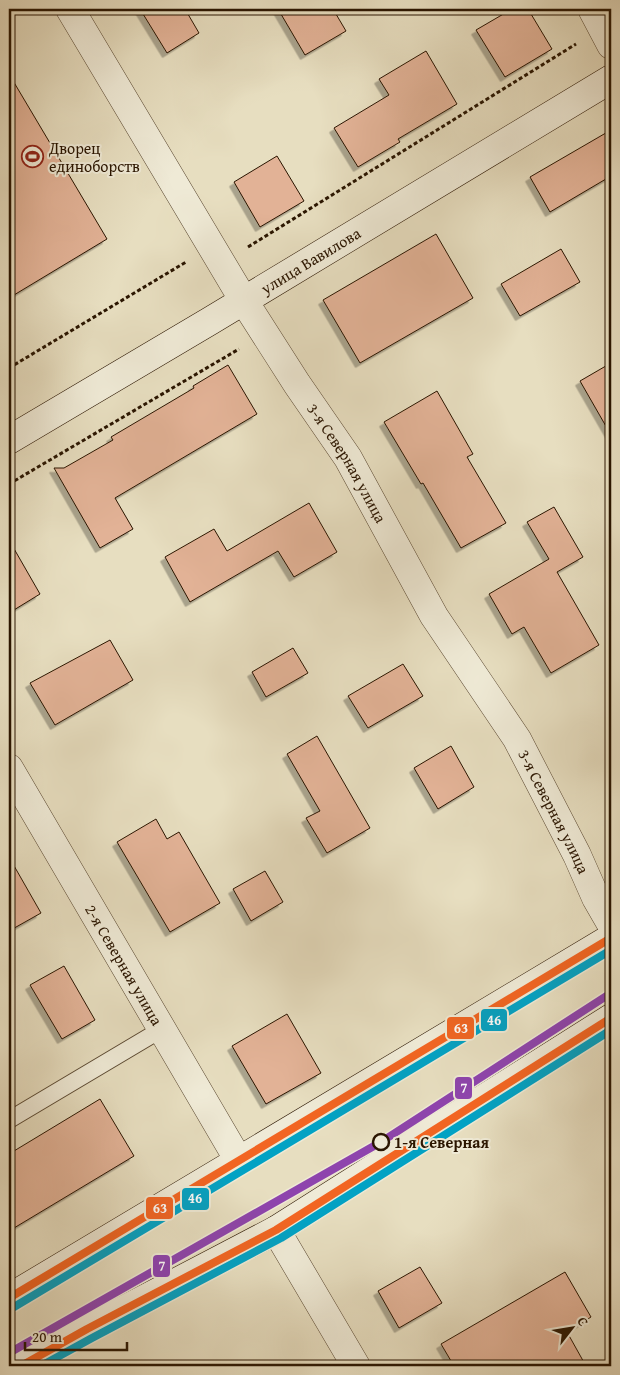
<svg xmlns="http://www.w3.org/2000/svg" width="620" height="1375" font-family="'Gentium Book Plus',serif">
<style>
.building{fill:#e2b296;stroke:#2a1500;filter:url(#shadow)}
.lines{fill:none;stroke-linecap:round;stroke-linejoin:round}
.lane-casing{stroke:#594730;stroke-width:18}
.street-casing{stroke:#594730;stroke-width:29}
.secondary-casing{stroke:#2a1500;stroke-width:29}
.path{stroke:#2a1500;stroke-width:3;stroke-dasharray:4 2.5;stroke-linecap:butt}
.lane{stroke:#efead6;stroke-width:16}
.street{stroke:#efead6;stroke-width:28}
.secondary{stroke:#efead6;stroke-width:28}
.bus-1-casing{stroke:#efead6;stroke-width:11}
.bus-2-casing{stroke:#efead6;stroke-width:11}
.bus-1{stroke:#f26522;stroke-width:8}
.bus-2{stroke:#02a2c4;stroke-width:8}
.tram-1-casing{stroke:#efead6;stroke-width:11}
.tram-1{stroke:#8e44ad;stroke-width:8}
.stop-dot{fill:#efead6;stroke:#2a1500;stroke-width:2.5}
.labels{text-anchor:middle;dominant-baseline:central;stroke-width:4;stroke-linejoin:round;paint-order:stroke}
.poi-label{font-size:16px;fill:#2a1500;stroke:#efead6;text-anchor:start}
.street-label{font-size:16px;fill:#2a1500;stroke:#efead6}
.stop-label{font-size:16px;font-weight:bold;fill:#2a1500;stroke:#efead6;text-anchor:start}
.line-badge{stroke:#efead6;stroke-width:2}
.badge-label{font-size:14px;text-anchor:middle;font-weight:bold;fill:#fff}
</style>
<defs>
<filter id="shadow"><feDropShadow dx="-4.5" dy="4.5" stdDeviation="0" flood-color="#0004"/></filter>
</defs>
<rect width="100%" height="100%" fill="#e7dec0"/>
<filter id="stains"><feTurbulence type="fractalNoise" baseFrequency=".004" numOctaves="4"/><feColorMatrix values="0 0 0 0 .2 0 0 0 0 .09 0 0 0 0 .02 0 0 0 .5 -.17"/></filter>
<radialGradient id="worn" r=".72"><stop offset=".6" stop-color="#630" stop-opacity="0"/><stop offset="1" stop-color="#630" stop-opacity=".3"/></radialGradient>
<path class="building" d="M140 9H185L199 33 167 53Z
M278 9H333L346 31 305 55Z
M512 9H528L552 49 505 77 476 30Z
M426 51 457 104 398 139 400 142 358 167 334 128 389 95 379 79Z
M9 74 107 239 9 298Z
M611 130V176L550 212 530 177Z
M277 156 304 201 260 227 234 182Z
M436 234 473 298 360 363 323 300Z
M561 249 580 282 520 316 501 284Z
M611 363V435L580 381Z
M228 365 257 414 115 498 133 529 100 548 54 468H64L113 440 111 437 194 388 193 386Z
M437 391 473 454 467 457 506 523 461 548 423 483 421 484 384 422Z
M309 503 337 552 294 577 278 551 190 602 165 557 214 529 227 551Z
M554 507 583 557 557 572 599 645 551 673 524 627 512 634 489 594 549 559 527 522Z
M9 540 40 594 9 613Z
M110 640 133 680 55 725 30 683Z
M293 648 308 673 266 697 252 672Z
M403 664 423 696 368 728 348 696Z
M317 736 370 828 327 853 306 818 320 811 287 754Z
M451 746 474 787 438 809 414 768Z
M156 819 167 839 179 832 220 903 170 932 117 842Z
M9 857 41 913 9 931Z
M265 871 283 902 251 921 233 889Z
M64 966 95 1020 62 1039 30 985Z
M287 1014 321 1073 266 1104 232 1046Z
M100 1099 134 1156 9 1231V1154Z
M420 1267 442 1303 399 1328 378 1291Z
M565 1272 591 1317 567 1332 586 1366H454L441 1344Z"/>
<g class="lines">
<defs>
<path id="lane" d="M9 1120 162 1029"/>
<g id="street">
<path id="s1" d="M70 9 244 301 297 384 348 458 434 616 517 739 577 855 596 898 611 924"/>
<path d="M592 9 611 45"/>
<path id="s2" d="M9 768 239 1161"/>
<path d="M276 1230 356 1366"/>
</g>
<g id="secondary">
<path id="s3" d="M9 440 210 321 611 79"/>
<path d="M9 1298 611 938"/>
<path d="M21 1366 87 1329 276 1230 611 1018"/>
</g>
</defs>
<use href="#lane" class="lane-casing"/>
<use href="#street" class="street-casing"/>
<use href="#secondary" class="secondary-casing"/>
<path class="path" d="M248 247 576 44
M9 368 186 262
M9 484 239 349"/>
<use href="#lane" class="lane"/>
<use href="#street" class="street"/>
<use href="#secondary" class="secondary"/>
<defs>
<path id="bus-1" d="M9 1298 611 938
M21 1366 87 1329 276 1230 611 1018"/>
<path id="bus-2" d="M14 1307 611 950
M41 1366 92 1338 281 1238 611 1030"/>
</defs>
<use href="#bus-1" class="bus-1-casing"/>
<use href="#bus-2" class="bus-2-casing"/>
<use href="#bus-1" class="bus-1"/>
<use href="#bus-2" class="bus-2"/>
<defs>
<path id="tram-1" d="M9 1353 381 1142 611 993"/>
</defs>
<use href="#tram-1" class="tram-1-casing"/>
<use href="#tram-1" class="tram-1"/>
</g>
<defs>
<symbol id="stadium-ring" viewBox="-11 -11 22 22"><circle r="9.5" fill="#efead6" stroke="#8f2418" stroke-width="1.5"/><path d="M0-5a6.5 5 0 1 0 0 10a6.5 5 0 1 0 0-10ZM-3.5-1.8h7v3.6h-7Z" fill="#8f2418"/></symbol>
</defs>
<g fill-rule="evenodd">
<use href="#stadium-ring" x="20" y="144" width="25" height="25"/>
</g>
<circle class="stop-dot" cx="381" cy="1142" r="8"/>
<g class="labels">
<g class="poi-label">
<text x="49" y="148">Дворец<tspan x="49" dy="18">единоборств</tspan></text>
</g>
<g class="street-label">
<text stroke="none"><textPath href="#s3" startOffset="351">улица Вавилова</textPath></text>
<text stroke="none"><textPath href="#s1" startOffset="532">3-я Северная улица</textPath></text>
<text stroke="none"><textPath href="#s1" startOffset="938">3-я Северная улица</textPath></text>
<text stroke="none"><textPath href="#s2" startOffset="228">2-я Северная улица</textPath></text>
</g>
<g class="stop-label">
<text x="394" y="1142">1-я Северная</text>
</g>
</g>
<g class="line-badge">
<rect x="480" y="1008" width="28" height="24" rx="5" fill="#02a2c4"/>
<rect x="446" y="1016" width="29" height="24" rx="5" fill="#f26522"/>
<rect x="454" y="1076" width="19" height="24" rx="5" fill="#8e44ad"/>
<rect x="181" y="1187" width="29" height="24" rx="5" fill="#02a2c4"/>
<rect x="145" y="1196" width="29" height="24" rx="5" fill="#f26522"/>
<rect x="152" y="1254" width="19" height="24" rx="5" fill="#8e44ad"/>
</g>
<g class="badge-label">
<text x="494" y="1025">46</text>
<text x="461" y="1033">63</text>
<text x="464" y="1093">7</text>
<text x="195" y="1203">46</text>
<text x="160" y="1213">63</text>
<text x="162" y="1271">7</text>
</g>
<rect width="620" height="1375" fill="none" stroke="#e7dec0" stroke-width="30"/>
<rect x="10" y="10" width="600" height="1355" fill="none" stroke="#2a1500" stroke-width="2.5"/>
<rect x="15" y="15" width="590" height="1345" fill="none" stroke="#2a1500"/>
<g transform="translate(572 1328) rotate(59)" stroke="#efead6" stroke-width="4" paint-order="stroke">
<path d="M0-4L9 19L0 12L-9 19Z" fill="#2a1500"/>
<text y="-8" font-size="14" font-weight="bold" text-anchor="middle" fill="#2a1500">С</text>
</g>
<path d="M25 1342v8h102v-8" fill="none" stroke="#2a1500" stroke-width="2.5"/>
<text x="32" y="1342" font-size="15" fill="#2a1500" stroke="#efead6" stroke-width="4" paint-order="stroke">20 m</text>
<rect width="100%" height="100%" filter="url(#stains)"/>
<rect width="100%" height="100%" fill="url(#worn)"/>
</svg>
